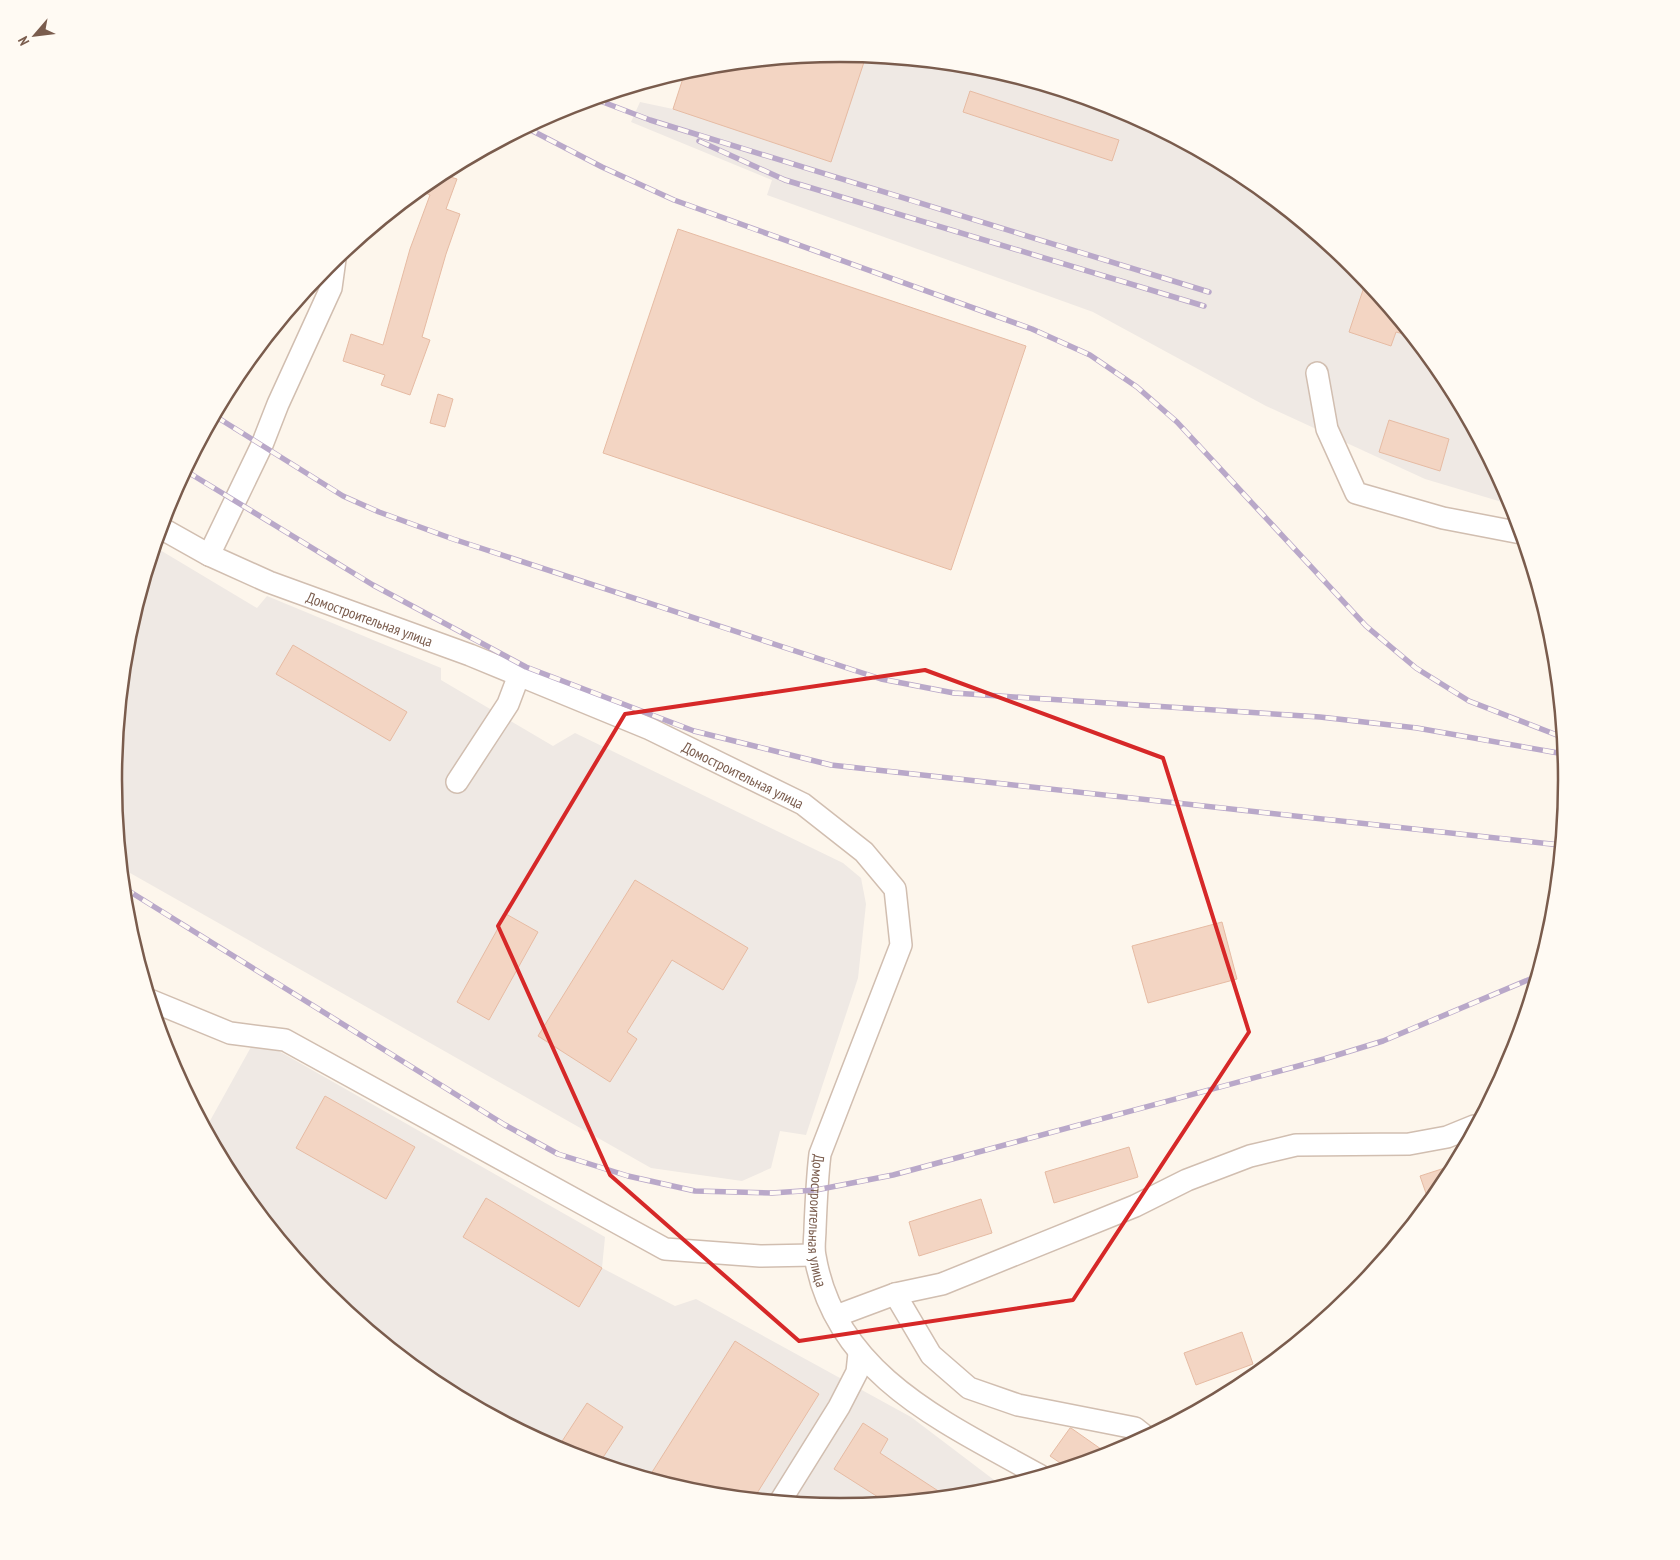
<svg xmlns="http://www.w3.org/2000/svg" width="1680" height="1560" font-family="'PT Sans Narrow',sans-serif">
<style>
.industrial{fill:#efe9e4}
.building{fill:#f3d5c3;stroke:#e6bba3}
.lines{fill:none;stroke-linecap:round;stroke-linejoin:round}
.minor-casing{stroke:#d1beb0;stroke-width:24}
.minor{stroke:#fff;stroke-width:21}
.rail-casing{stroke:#b9a8c9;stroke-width:5.5}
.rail{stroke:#fffaf3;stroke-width:4;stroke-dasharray:11;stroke-linecap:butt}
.marked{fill:none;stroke:#d62828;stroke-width:4;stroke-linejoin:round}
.labels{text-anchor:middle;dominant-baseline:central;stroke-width:4.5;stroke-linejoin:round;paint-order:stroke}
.street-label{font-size:15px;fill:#7a5c4d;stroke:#fffaf3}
.rim{fill:none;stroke:#7a5c4d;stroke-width:2.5}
</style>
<rect width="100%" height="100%" fill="#fdf6ec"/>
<path class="industrial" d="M840 54 982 68 1118 109 1244 176 1354 267 1444 377 1512 505 1425 479 1266 406 1093 312 767 195 772 180 631 122 640 102 673 109 685 72 699 68Z
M155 547 257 608 267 596 441 668V680L553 746 575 733 843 863 861 878 866 904 858 978 806 1135 780 1131 771 1168 742 1181 651 1168 123 869 114 780 128 638Z
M256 1038 605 1237 602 1268 675 1306 696 1299 911 1417 1002 1486 981 1492 840 1506 698 1492 562 1451 436 1384 326 1293 236 1183 206 1128Z"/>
<path class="building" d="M840 54 866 56 831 162 673 109 685 72 699 68Z
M970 91 1119 140 1112 161 963 112Z
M441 174 457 179 446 209 460 214 446 254 422 337 430 340 410 395 381 385 385 375 343 361 351 334 383 345 410 249 430 195 419 190Z
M678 229 1026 346 951 570 603 453Z
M1366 281 1395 317 1411 336 1396 332 1391 346 1349 332Z
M438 394 453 399 445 427 430 423Z
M1389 420 1449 439 1440 471 1379 452Z
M293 645 407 712 390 741 276 674Z
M635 880 748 948 723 990 672 960 627 1032 637 1039 610 1082 538 1036Z
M506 914 538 932 489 1020 457 1002Z
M1222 922 1237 979 1148 1003 1132 946Z
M325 1096 415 1147 386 1199 296 1148Z
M1129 1147 1138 1177 1054 1203 1045 1172Z
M1454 1165 1444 1184 1429 1202 1420 1176Z
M486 1198 602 1268 579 1307 463 1237Z
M981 1199 992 1233 919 1256 909 1222Z
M1242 1332 1253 1364 1196 1385 1184 1353Z
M735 1341 819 1394 754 1498 698 1492 649 1477Z
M587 1403 623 1427 600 1462 557 1449Z
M863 1423 888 1439 880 1453 946 1496 874 1503 878 1497 834 1469Z
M1070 1428H1071L1108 1454 1066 1467 1050 1456Z"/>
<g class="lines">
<defs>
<g id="minor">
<path id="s1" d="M335 259 331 288 278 404 262 445 209 555 269 582 470 655 650 729 803 804 864 852 895 889 901 945 820 1154C817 1179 816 1204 815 1229 815 1238 813 1247 815 1256 835 1375 946 1423 1039 1475"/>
<path d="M1317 373 1327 429 1356 493 1443 518 1521 533"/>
<path d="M161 528 209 555"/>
<path d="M457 782 508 704 519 675"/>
<path d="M152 1001 230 1033 285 1040 665 1249 760 1256 814 1255"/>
<path d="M895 1294 931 1355 969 1388 1018 1405 1135 1428 1145 1436"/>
<path d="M836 1316 895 1294 942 1284 1135 1206 1187 1180 1250 1156 1296 1145 1409 1144 1447 1137 1474 1126"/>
<path d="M781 1500 839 1407 857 1372 859 1353"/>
</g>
</defs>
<use href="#minor" class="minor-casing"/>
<use href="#minor" class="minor"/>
<defs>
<path id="rail" d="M595 99 650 120 1209 292
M527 128 602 167 674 200 1032 329 1090 355 1137 387 1177 422 1366 626 1416 668 1469 701 1562 737
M699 141 785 180 1204 306
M215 416 343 496 379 512 453 539 881 679 954 693 1320 717 1417 728 1564 754
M186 471 373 585 526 667 694 731 831 765 1560 845
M124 888 505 1125 558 1154 628 1176 695 1191 772 1193 816 1190 893 1175 1324 1059 1383 1041 1535 977"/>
</defs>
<use href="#rail" class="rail-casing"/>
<use href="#rail" class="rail"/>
</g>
<path class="marked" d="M925 670 1163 758 1249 1032 1073 1300 799 1341 610 1175 498 926 625 714Z"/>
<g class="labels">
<g class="street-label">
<text stroke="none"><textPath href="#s1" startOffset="496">Домостроительная улица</textPath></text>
<text stroke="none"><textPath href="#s1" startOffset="901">Домостроительная улица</textPath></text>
<text stroke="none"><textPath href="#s1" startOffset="1441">Домостроительная улица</textPath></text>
</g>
</g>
<path d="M0 0H1680V1560H0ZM122 780a718 718 0 1 1 1436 0a718 718 0 1 1-1436 0Z" fill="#fffaf3" fill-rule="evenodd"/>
<path class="rim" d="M122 780a718 718 0 1 1 1436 0a718 718 0 1 1-1436 0Z"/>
<g transform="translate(35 35) rotate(242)" stroke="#fffaf3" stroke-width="4" paint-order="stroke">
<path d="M0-4L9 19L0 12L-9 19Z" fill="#7a5c4d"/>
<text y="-8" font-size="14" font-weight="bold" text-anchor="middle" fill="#7a5c4d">N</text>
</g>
</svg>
